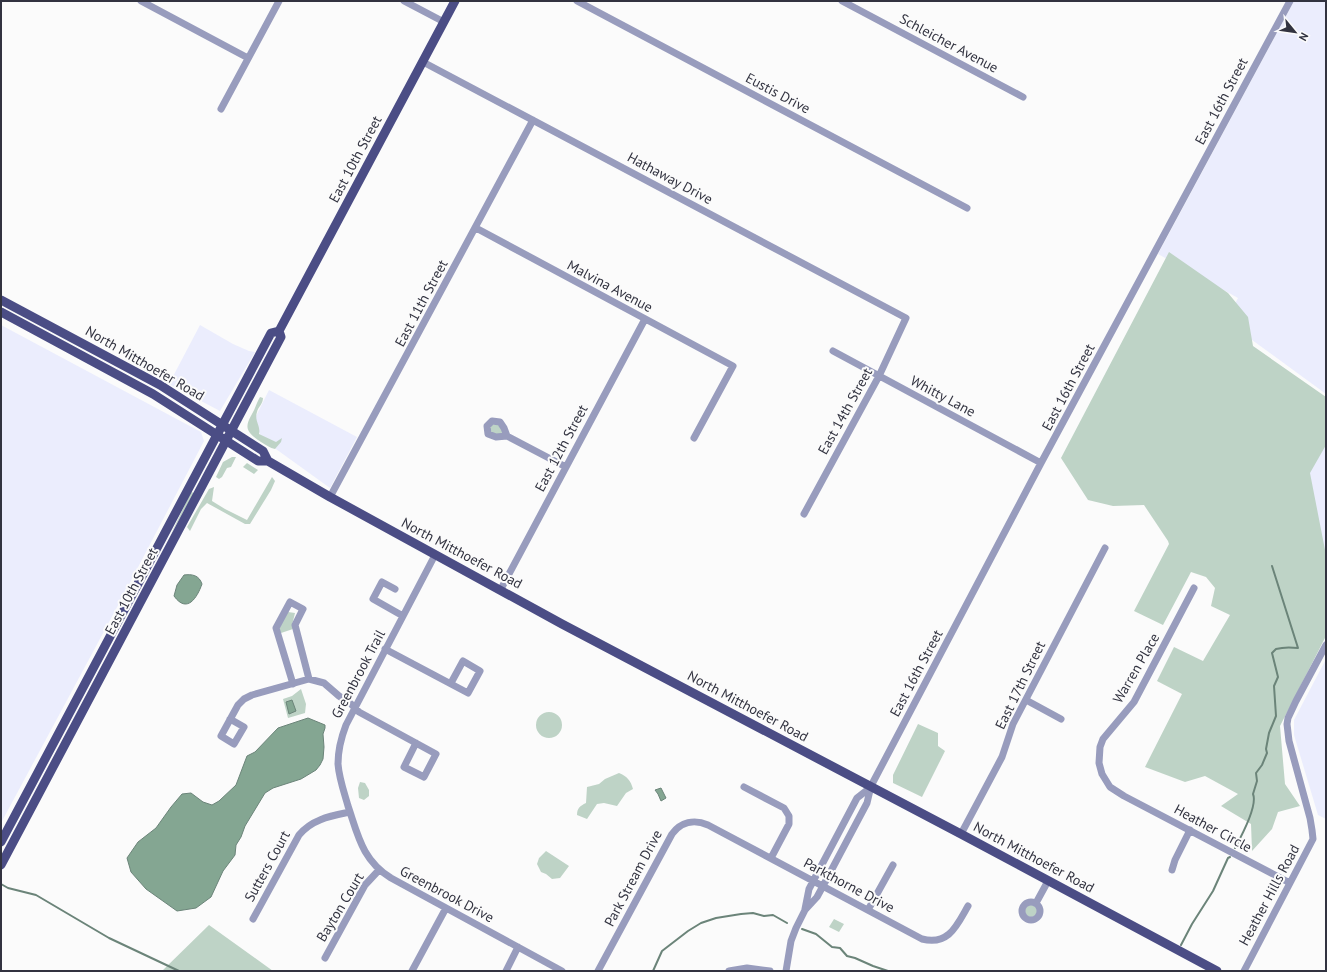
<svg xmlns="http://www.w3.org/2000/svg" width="1327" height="972" font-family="'PT Sans',sans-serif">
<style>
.built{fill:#ebedfd}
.green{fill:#bed3c6}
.water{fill:#84a692;stroke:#6b8479}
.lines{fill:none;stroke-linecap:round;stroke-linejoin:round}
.stream{stroke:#6b8479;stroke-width:2}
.minor{stroke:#989cbd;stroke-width:7}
.major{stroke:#4b4d85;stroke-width:9}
.labels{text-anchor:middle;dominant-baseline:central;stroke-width:4;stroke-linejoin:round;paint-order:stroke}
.street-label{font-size:14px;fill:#323340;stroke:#fbfbfb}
</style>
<rect width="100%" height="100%" fill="#fbfbfb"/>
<path class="built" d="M1294 1H1326V394L1226 321 1238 298 1158 254Z
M1 325 201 432 204 441 123 596 1 823Z
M200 325 233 344 249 351 255 352 220 411 169 384Z
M269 390 357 437 330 488 262 439 254 420Z
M1326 440V562L1309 470Z
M1326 659V819L1318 815 1294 735V720Z"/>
<path class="green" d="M1169 252 1228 293 1248 317 1253 346 1326 397V445L1310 473 1326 555V599L1325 603 1326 605V636L1280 726 1285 784 1300 806 1278 812 1272 829 1252 851 1251 824 1221 806 1238 794 1205 776 1185 782 1145 767 1182 694 1157 681 1174 647 1203 661 1230 615 1211 606 1215 588 1206 577 1191 572 1163 625 1134 611 1169 544 1168 541 1144 505 1113 506 1088 500 1061 458Z
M260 397 263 398C263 404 258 407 257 412 254 421 261 426 259 434L276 442 282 438 281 442 275 449C270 448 266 445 261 442 248 433 243 429 252 414 255 409 257 402 260 397Z
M491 424 499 425 505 435 493 434 489 429Z
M232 457H236L231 467 227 468 222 477 219 479 216 477 223 462Z
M247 463 258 470 254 474 243 467Z
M272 477 275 481 271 490 250 524H245L207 503 201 509 190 531 187 527 209 489 214 487 212 501 225 509 247 520Z
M191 492 194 493 171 534Z
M288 612 295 613 292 625 293 629 281 633 279 631 283 615Z
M301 689 306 704 305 713 288 718 283 699 292 696Z
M536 725a13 13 0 1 1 26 0a13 13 0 1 1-26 0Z
M918 724 938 733V746L945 751 922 797 893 783V775Z
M619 773C627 776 631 781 633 789L626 793 617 806 604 803 597 804 587 819 577 815C577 808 580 806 586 803L587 787 599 784 605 779Z
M360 782 365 783 369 790V796L364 800 359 798 358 788Z
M546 851 569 866 560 878 552 879 546 874 541 872 537 864 539 858Z
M1025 911a6 6 0 1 1 12 0a6 6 0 1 1-12 0Z
M834 919 844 924 839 932 829 927Z
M209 925 273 971H162Z"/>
<path class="water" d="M184 575C192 574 199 575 202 584 197 598 187 614 174 596L177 585Z
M292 700 296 711 289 714 286 702Z
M308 718 325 725V728L323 734 324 747 323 759 320 765 316 770 301 779 273 788 265 793 245 826 241 837 236 845 235 855 223 871 211 897 196 908 177 911 146 889 131 872 127 858 138 842 156 828 171 807 182 794 191 793 203 802 212 805 219 801 236 785 247 756 255 752 278 728Z
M661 788 666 798 661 801 658 794 655 790Z"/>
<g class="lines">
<path class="stream" d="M1235 848C1241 837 1258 806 1253 794L1257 781 1256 773 1262 765 1267 753 1266 749 1269 733 1276 716 1274 686 1278 677 1272 653 1276 649C1283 647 1290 647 1298 648L1272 566
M1 884 8 888 36 895 109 938 179 971
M802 929 816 934 832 947 840 948 847 956 855 958 873 966 888 971
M1181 945 1192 924 1213 891 1228 858 1230 857
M653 971 662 951 688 931 701 923 716 918 741 914 753 913 764 916 773 915 787 923"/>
<path class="minor" d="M141 1 248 58
M404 1 444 22
M577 1 967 208
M842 1 1023 97
M423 62 906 318 879 376 804 514
M221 109 279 1
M476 228 733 366 694 438
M833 351 1041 463
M492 421 500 422 504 428 507 436 496 437 488 434 487 426Z
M507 436 566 467
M330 497 533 120
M435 555 346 725C341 738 338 750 338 764 339 778 344 792 348 806 358 835 362 860 391 878L562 971
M1194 588 1134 702 1108 733 1103 739 1100 747 1099 763 1102 774 1110 787 1124 796 1290 883
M395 589 382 582 373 599 403 616
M501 589 645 319
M385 649 468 693 480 671 463 661 451 683
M293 684 276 628 290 602 303 609 295 625 309 679
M1026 700 1061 719
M230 719 244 727 234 744 221 736 238 705 244 699 252 695 309 679 324 683 339 696 351 704 359 712 436 754 424 777 404 767 416 743
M744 787 784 808 789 816V824L771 858
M961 834 1002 757 1013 724 1105 548
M1172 870 1175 860 1190 830
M1022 911a9 9 0 1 1 18 0a9 9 0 1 1-18 0Z
M1036 903 1048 881
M805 909 809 889 857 798 871 787
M868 910 893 865
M253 919 299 835C312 819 331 816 350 812
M325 958 365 885 379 870
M412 971 446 908
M506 971 518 947
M598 971 672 834C681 822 694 819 708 825L922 939C949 946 957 925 968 906
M729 971 747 968 770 971
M786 971 791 941 796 928 805 910 817 897 823 886 867 803 871 786 1041 463 1290 1
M1244 971 1313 839 1312 830 1310 818 1289 741 1287 724 1288 718 1296 701 1326 645"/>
<path class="major" d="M1 300 160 385 263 451 268 461
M1 312 153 394 258 461H268L330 497 562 624 961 834 1217 971
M1 842 271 333 279 331
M1 865 281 337 279 331 455 1"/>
</g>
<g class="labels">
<g class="street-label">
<text transform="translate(949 43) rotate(28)">Schleicher Avenue</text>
<text transform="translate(778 93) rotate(28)">Eustis Drive</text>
<text transform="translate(1221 101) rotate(-62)">East 16th Street</text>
<text transform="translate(355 159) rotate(-62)">East 10th Street</text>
<text transform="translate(670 178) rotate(28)">Hathaway Drive</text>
<text transform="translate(610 286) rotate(28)">Malvina Avenue</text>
<text transform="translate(421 303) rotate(-62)">East 11th Street</text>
<text transform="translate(145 363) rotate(30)">North Mitthoefer Road</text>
<text transform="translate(1068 387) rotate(-62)">East 16th Street</text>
<text transform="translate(943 396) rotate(28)">Whitty Lane</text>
<text transform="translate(845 411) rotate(-61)">East 14th Street</text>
<text transform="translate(561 448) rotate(-62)">East 12th Street</text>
<text transform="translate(462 553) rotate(28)">North Mitthoefer Road</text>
<text transform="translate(131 591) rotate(-62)">East 10th Street</text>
<text transform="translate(1136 668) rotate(-60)">Warren Place</text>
<text transform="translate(916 673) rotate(-62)">East 16th Street</text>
<text transform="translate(358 674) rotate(-62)">Greenbrook Trail</text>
<text transform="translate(1020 685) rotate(-64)">East 17th Street</text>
<text transform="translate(748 706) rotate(28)">North Mitthoefer Road</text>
<text transform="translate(1213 828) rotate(28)">Heather Circle</text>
<text transform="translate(1034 857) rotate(28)">North Mitthoefer Road</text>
<text transform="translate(267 866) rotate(-61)">Sutters Court</text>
<text transform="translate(633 878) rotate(-62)">Park Stream Drive</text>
<text transform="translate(849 885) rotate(28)">Parkthorne Drive</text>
<text transform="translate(447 894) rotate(28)">Greenbrook Drive</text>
<text transform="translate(1269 895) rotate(-62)">Heather Hills Road</text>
<text transform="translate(340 907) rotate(-59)">Bayton Court</text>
</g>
</g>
<rect width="1327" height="972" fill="none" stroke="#323340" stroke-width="4"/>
<g transform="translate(1295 32) rotate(119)" stroke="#fbfbfb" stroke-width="3" paint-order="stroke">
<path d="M0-3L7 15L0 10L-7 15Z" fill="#323340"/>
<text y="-6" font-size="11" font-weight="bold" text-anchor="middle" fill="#323340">N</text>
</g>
</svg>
